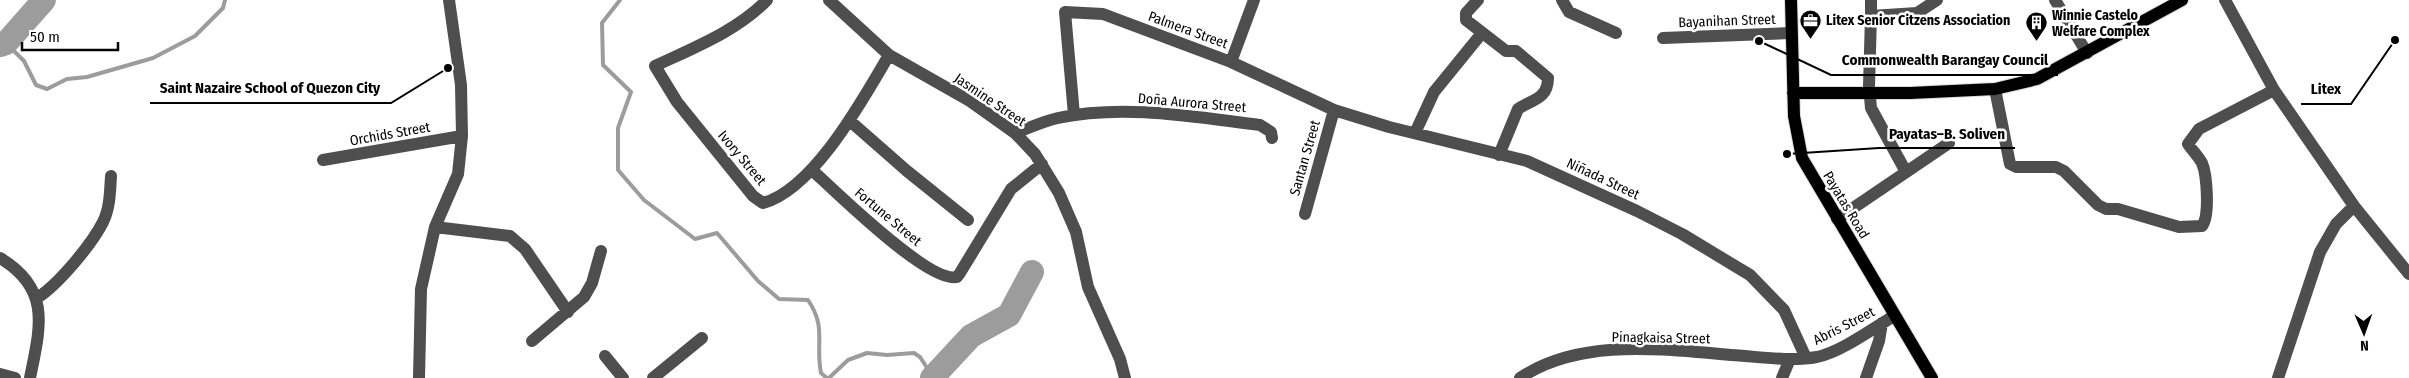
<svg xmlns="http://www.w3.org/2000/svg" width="2409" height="378" font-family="'Fira Sans Condensed',sans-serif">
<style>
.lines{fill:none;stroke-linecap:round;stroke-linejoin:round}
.stream{stroke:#9c9c9c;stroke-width:4}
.river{stroke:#9c9c9c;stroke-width:24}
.major-casing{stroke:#dbdbdb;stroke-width:14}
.minor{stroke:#4e4e4e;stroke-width:12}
.major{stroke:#000;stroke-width:12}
.labels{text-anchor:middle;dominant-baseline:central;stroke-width:5;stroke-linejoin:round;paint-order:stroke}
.poi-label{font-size:14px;font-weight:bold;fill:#000;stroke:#fff;text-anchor:start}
.street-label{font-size:14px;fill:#000;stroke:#fff}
.leader{fill:none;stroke:#000;stroke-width:2}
.callout-dot{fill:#000;stroke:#fff;stroke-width:2}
.callout-label{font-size:15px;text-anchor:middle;font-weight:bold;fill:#000;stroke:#fff;stroke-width:5;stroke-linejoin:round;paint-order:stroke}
</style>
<rect width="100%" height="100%" fill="#fff"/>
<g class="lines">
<path class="stream" d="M620 0 602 23 603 65 631 92 618 128V170L644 200 695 239 717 233 758 281 779 299 808 300C827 328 815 343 821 373L827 378
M6 43 24 61 36 85 47 89 67 79 87 77 153 58 195 36 223 8 225 0
M829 378 848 360 867 353 887 355 914 353 920 357 933 377"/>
<path class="river" d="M0 45 6 43 44 0
M932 378 971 336 1009 315 1032 272"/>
<defs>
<path id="major" d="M1791 0 1794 116 1802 158 1932 378
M1793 93H1910L1995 89 2037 79 2182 0"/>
</defs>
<use href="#major" class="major-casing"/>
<path class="minor" d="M767 0C737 31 693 48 655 66L677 102 753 196 763 203C814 189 863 99 889 55
M829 0 889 55 970 101 1015 133 1035 154 1059 193 1076 232 1088 287 1120 359 1125 378
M1478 0 1466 13V20L1506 51H1516L1548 78C1548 100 1530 100 1518 109L1499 155
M1562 0 1569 12 1616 33
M1871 0V16L1917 13 1937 0
M2055 0 2087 53
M2225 0 2274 90 2354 206 2409 274
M1871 16 1869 86 1871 108 1906 172
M1663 38 1791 33
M1231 62 1254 0
M1995 89 2010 164 2016 167H2056L2064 171 2098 205 2106 209H2118L2179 227 2202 226C2210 216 2207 175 2202 163 2199 157 2192 150 2188 144L2199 129 2274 90
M1074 115 1065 12 1103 14 1231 62 1334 110 1389 127 1527 161 1637 211 1682 234 1750 275 1784 310 1806 358
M850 121 907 171 968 220
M1015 133C1029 128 1044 121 1058 118 1124 104 1194 117 1260 125L1271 132 1272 138
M1415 133 1434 92 1482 33
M323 160 462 136
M812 170C835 191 929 284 957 277L960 273 1011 189 1042 164
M1305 214 1334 110
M1837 219 1949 143
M435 227 510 236 525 249 568 312
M0 258C52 289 40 328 30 378
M37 298C58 285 92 244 103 222 110 208 110 192 111 176
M532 341 584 297 592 283 601 251
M605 356 623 378
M0 374 15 378
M419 378 421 289 435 227 458 174 462 136 461 85 449 0
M653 378 702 338
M1520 378C1584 335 1672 351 1745 356 1768 358 1794 361 1817 357 1841 352 1872 329 1894 316
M1782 378 1790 359
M1866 378 1879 341 1882 323
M2278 378 2320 252 2336 224 2354 206"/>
<use href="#major" class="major"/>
</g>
<defs>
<symbol id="office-pin" viewBox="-11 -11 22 30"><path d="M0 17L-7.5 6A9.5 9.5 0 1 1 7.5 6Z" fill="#000" stroke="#fff"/><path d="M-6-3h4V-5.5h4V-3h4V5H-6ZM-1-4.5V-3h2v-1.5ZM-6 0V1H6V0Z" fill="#fff"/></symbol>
<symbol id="building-pin" viewBox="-11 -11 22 30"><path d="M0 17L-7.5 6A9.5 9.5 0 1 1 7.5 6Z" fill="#000" stroke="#fff"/><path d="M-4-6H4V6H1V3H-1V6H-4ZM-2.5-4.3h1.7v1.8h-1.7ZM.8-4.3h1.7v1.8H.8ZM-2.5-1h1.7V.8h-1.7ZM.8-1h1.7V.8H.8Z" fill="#fff"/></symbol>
</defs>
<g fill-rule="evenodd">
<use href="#office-pin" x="1798" y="8" width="25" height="34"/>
<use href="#building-pin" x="2024" y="10" width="25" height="34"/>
</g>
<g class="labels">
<g class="poi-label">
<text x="2052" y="15">Winnie Castelo<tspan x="2052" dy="16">Welfare Complex</tspan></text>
<text x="1826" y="20">Litex Senior Citzens Association</text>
</g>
<g class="street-label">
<text transform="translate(1727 21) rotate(-2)">Bayanihan Street</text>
<text transform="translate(1188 30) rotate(20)">Palmera Street</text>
<text transform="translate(990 100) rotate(34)">Jasmine Street</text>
<text transform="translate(1192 103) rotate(5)">Doña Aurora Street</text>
<text transform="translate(390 134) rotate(-10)">Orchids Street</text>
<text transform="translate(742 158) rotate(50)">Ivory Street</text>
<text transform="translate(1305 158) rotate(-74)">Santan Street</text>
<text transform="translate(1603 179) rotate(25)">Niñada Street</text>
<text transform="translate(1846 205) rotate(59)">Payatas Road</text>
<text transform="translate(888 217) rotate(40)">Fortune Street</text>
<text transform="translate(1844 326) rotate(-27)">Abris Street</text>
<text transform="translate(1661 338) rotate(1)">Pinagkaisa Street</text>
</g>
</g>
<path class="leader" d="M1759 41L1831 75H2058M448 68L391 103H150M2395 40L2351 104H2301M1787 154L1879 148H2015"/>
<g class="callout-dot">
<circle cx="1759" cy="41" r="5"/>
<circle cx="448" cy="68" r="5"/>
<circle cx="2395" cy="40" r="5"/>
<circle cx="1787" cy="154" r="5"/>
</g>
<g class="callout-label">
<text x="1945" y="65">Commonwealth Barangay Council</text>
<text x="270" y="93">Saint Nazaire School of Quezon City</text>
<text x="2326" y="94">Litex</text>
<text x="1947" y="139">Payatas–B. Soliven</text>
</g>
<g transform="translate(2364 333) rotate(178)" stroke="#ffffff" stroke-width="4" paint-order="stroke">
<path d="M0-4L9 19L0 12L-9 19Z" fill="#000000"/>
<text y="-8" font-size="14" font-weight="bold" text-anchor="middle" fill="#000000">N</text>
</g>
<path d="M22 42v8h96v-8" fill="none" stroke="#000000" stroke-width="2.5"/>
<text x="30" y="42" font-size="15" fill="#000000" stroke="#ffffff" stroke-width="4" paint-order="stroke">50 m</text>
</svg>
